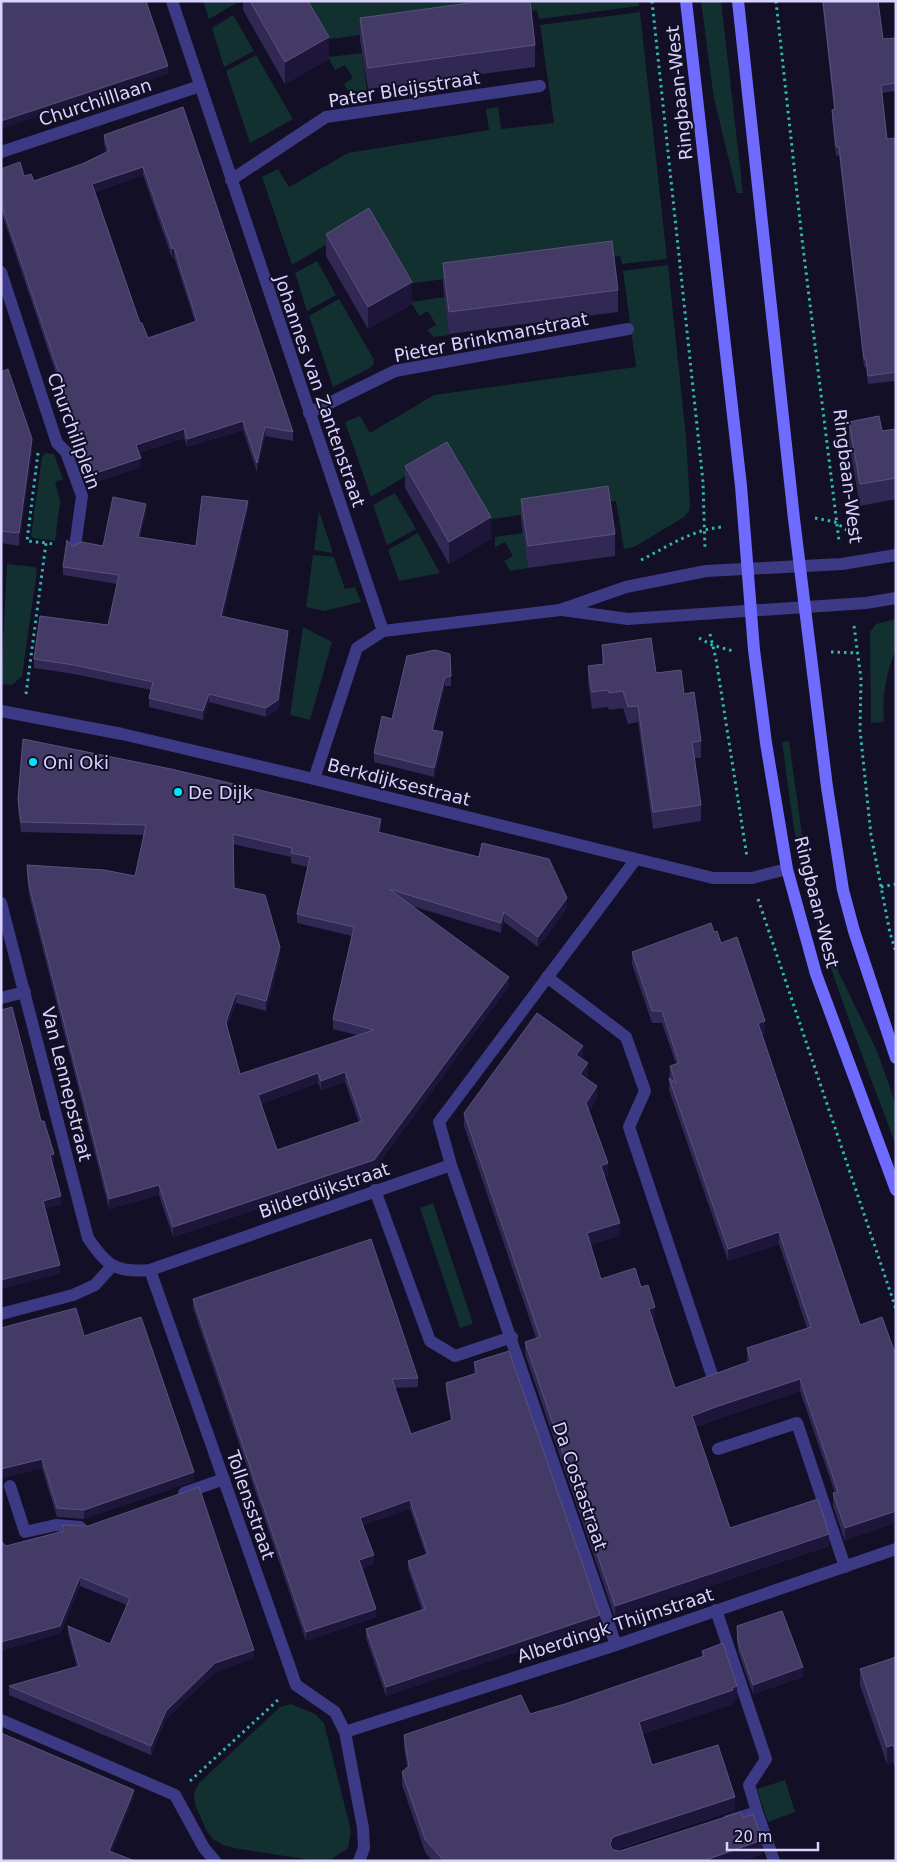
<svg xmlns="http://www.w3.org/2000/svg" width="897" height="1862" font-family="'DejaVu Sans',sans-serif">
<style>
.green{fill:#12302f}
.lines{fill:none;stroke-linecap:round;stroke-linejoin:round}
.path{stroke:#2fb8b0;stroke-width:3;stroke-dasharray:2.5 4;stroke-linecap:butt}
.service{stroke:#3d3a85;stroke-width:12}
.minor{stroke:#3d3a85;stroke-width:12}
.secondary{stroke:#6f6bff;stroke-width:12}
.wall{fill:#312854;fill-rule:evenodd}
.shaded-wall{fill:#1d163a}
.building{fill:#433a66;stroke:#5a527e;fill-rule:evenodd}
.poi-dot{fill:#00e5ff;stroke:#130f26;stroke-width:2}
.labels{text-anchor:middle;dominant-baseline:central;stroke-width:4;stroke-linejoin:round;paint-order:stroke}
.street-label{font-size:18px;fill:#d9d4ff;stroke:#130f26}
.poi-label{font-size:18px;fill:#d9d4ff;stroke:#130f26;text-anchor:start}
</style>
<rect width="100%" height="100%" fill="#130f26"/>
<path class="green" d="M203 1H240L209 19Z
M302 1H639V6L539 19 537 10 324 40Z
M701 1H721L743 193H737L714 99Z
M640 12 667 259 622 264 620 256 407 284 369 219 292 265 262 177 278 169 289 187 348 153 489 130 486 109 498 107 501 129 554 123 540 25Z
M233 15 254 51 224 67 212 28Z
M362 53 367 90 349 92 344 84 353 78 345 65 335 70 328 57Z
M256 55 293 119 250 143 226 71Z
M317 261 336 295 307 311 295 273Z
M668 265 686 437 690 504 689 511 684 517 634 547 624 549 616 501 486 520 446 452 371 497 345 422 360 416 370 433 434 395 636 367 623 271Z
M445 297 449 335 434 337 427 330 436 325 428 311 419 316 411 302Z
M339 299 373 358 374 364 370 368 333 387 309 316Z
M45 453 54 454 63 479 55 482 60 501 55 541 33 538 31 535 42 457Z
M395 493 416 529 387 545 373 505Z
M319 511 333 553 314 550Z
M418 533 440 573 399 581 388 550Z
M523 533 528 568 510 571 504 561 513 556 505 542 495 547V537Z
M313 555 334 557 345 589 355 587 361 602 324 611 306 607Z
M7 564 35 567 37 570 22 676 12 685 1 684Z
M896 619C896 628 897 642 895 651 886 675 882 695 884 722L871 723 870 632 876 624Z
M303 627 332 642 310 720 290 715Z
M789 741 802 835 818 907 839 973 877 1051 896 1105V1146C865 1062 831 978 808 891 794 843 789 792 782 742Z
M433 1203 473 1324 460 1328 420 1208Z
M291 1704 315 1714 324 1723 351 1831 348 1848 329 1861H317L234 1848 223 1845 213 1839 206 1830 195 1804 194 1793 199 1783 280 1707Z
M785 1780 795 1812 768 1822 757 1789Z"/>
<g class="lines">
<path class="path" d="M652 1 703 482 705 550
M776 1 802 239 839 541
M38 453 27 541 46 543
M815 518 835 522 858 538
M641 560C669 546 691 530 722 527
M854 626 861 679 860 730 871 835 890 933 896 952
M710 634 716 659 747 857
M699 638 712 645 733 651
M831 652 858 653
M26 694 46 543 53 544
M881 887 896 884
M758 899 896 1309
M190 1781 279 1699"/>
<path class="service" d="M718 1449 797 1423 845 1567
M10 1486 25 1532 56 1525 80 1527
M184 1493 224 1479
M716 1610 766 1759 749 1785 757 1812 728 1821
M757 1812 774 1861"/>
<path class="minor" d="M172 1 383 631
M1 152 200 86
M231 180 326 117 540 86
M1 272 57 443 66 452 82 496 75 547
M309 413 395 371 628 329
M562 610 628 619 866 603 896 598
M1 711 122 734 314 779 713 878H752L787 869
M314 779 357 648 383 631 560 610 626 587 706 571 842 564 896 555
M1 903 88 1238C107 1266 116 1273 150 1270L451 1165 439 1122 636 859
M547 977 626 1037 645 1091 629 1127 713 1378
M1 998 25 992
M451 1165 616 1645
M375 1190 430 1341 455 1356 512 1337
M150 1270 296 1685 335 1712 345 1732 363 1828 364 1848 359 1861
M1 1314 73 1295 95 1285 111 1267
M1 1720 175 1795 204 1848 215 1861
M345 1732 616 1645 896 1549"/>
<path class="secondary" d="M686 1 741 486 754 650 766 743 787 869 816 974 896 1190
M738 1 794 519 827 787 843 890 854 931 896 1058"/>
</g>
<path class="wall" d="M243 1H308L329 59 285 84 243 10Z
M822 1H878L883 39 896 38V91L882 93 887 139 896 151V381L868 384 866 367H864L839 155 836 156 832 118V110L834 109Z
M360 18 535 45V67L368 89 360 40Z
M183 107 293 432V441L265 436 257 472 243 430 187 447 184 438 139 453 141 467 93 483 1 211V169L24 176 34 181 82 164 106 152 104 143V135ZM143 175 172 258 174 257 195 322 148 338 140 323 95 192Z
M326 234 412 304 368 329 326 256Z
M443 263 618 290V312L449 334 443 285Z
M1 372 32 451 19 546 1 543Z
M849 422 882 431 896 429V499L860 506 849 443Z
M405 466 491 539 449 564 405 488Z
M521 499 615 534V556L528 568 521 520Z
M248 510 223 616 288 640 278 709 266 717 209 702 203 720 149 707V698L151 690 74 674 34 668V659L108 625 117 584 63 575V567L73 546H103L146 513 140 537 196 546Z
M602 645 656 673 684 694 701 741V758H695L701 805V821L653 829 638 722 628 724 623 708 609 710 608 707 592 709 588 683V666L602 664Z
M407 656 451 676V686H445L434 730 443 742 434 777 374 762V753L392 719Z
M18 799 381 828 380 833 567 908 538 947 504 922 501 933 412 906 509 986 374 1170 173 1237 159 1195 109 1209 29 895 27 875V865L135 876 144 835 21 832 18 809ZM233 844 291 857V863L308 867 297 914V923L352 936 333 1019V1029L357 1035 240 1074 227 1028 228 1025 236 1003 266 1011 280 957 234 888ZM345 1082 359 1122 277 1150 261 1104 318 1083 321 1090Z
M714 932 721 943 765 1033 762 1034 860 1325 845 1541 833 1506V1493H835L800 1391 718 1419 696 1427 730 1528 829 1546 615 1618 525 1354V1342L536 1338 464 1126V1113L583 1059H582L588 1076 586 1078 597 1099 589 1111 608 1176 604 1177 620 1235 590 1245 601 1279 641 1287 655 1319 652 1320 675 1388 747 1362V1348L807 1328 779 1244 728 1261 669 1090 670 1066 676 1064 662 1023H652L632 964V952Z
M193 1299 418 1378V1387L395 1388 411 1434 451 1420 446 1392V1383L475 1374 474 1371V1362L600 1624 386 1696 366 1638V1629L422 1610 408 1569V1561L426 1555 410 1509 363 1525 374 1564 362 1568 376 1617 306 1641 193 1308Z
M84 1336 194 1481 84 1519 57 1517 42 1468 1 1478Z
M62 1525 254 1658 215 1672 166 1719 151 1755 9 1695V1686L77 1667 68 1634V1626L110 1644 127 1605 80 1586 60 1634 6 1546 62 1531Z
M737 1626 803 1677 753 1694 738 1651 737 1635Z
M702 1651 737 1699 733 1701V1704L642 1734 652 1765 735 1810 615 1850 620 1851 743 1818 762 1854 742 1861H432L425 1852 402 1785V1772L407 1767 404 1748V1735L530 1714 565 1704 702 1657Z
M896 1657V1770L893 1762 887 1764 860 1685V1669Z"/>
<path class="shaded-wall" d="M329 37V59L285 84V62Z
M168 66V74L1 129V121Z
M143 167V175L92 193V184Z
M174 248V257L172 258V249Z
M412 282V304L368 329V307Z
M243 421V430L187 447V439Z
M265 427V436L257 472V463Z
M184 429V438L136 454V445Z
M32 439V451L19 546V533Z
M141 458V467L93 483V474Z
M248 501V510L221 624V616Z
M146 504V513L138 545V537Z
M491 517V539L449 564V542Z
M288 631V640L278 709 266 717V708Z
M445 677V686L432 739V730Z
M209 694V702L203 720V711Z
M443 732V742L434 777V768Z
M381 819V828L378 842V832Z
M567 898V908L538 947V937Z
M504 912V922L501 933V923Z
M280 947V957L266 1011V1001Z
M509 977V986L374 1170 173 1237V1227L374 1160Z
M236 993V1003L228 1025 226 1033V1023L228 1016Z
M765 1021V1033L758 1035V1023Z
M583 1046V1059L576 1067V1055Z
M588 1063V1076L580 1087V1074Z
M345 1072V1082L321 1090V1081Z
M318 1073V1083L258 1105V1095Z
M597 1086V1099L586 1115V1103Z
M54 1154V1162L50 1163V1155Z
M608 1163V1176L601 1178V1166Z
M159 1185V1195L109 1209V1199Z
M61 1196V1205L43 1209V1201Z
M620 1223V1235L587 1246V1233Z
M779 1232V1244L728 1261V1249Z
M60 1265V1274L1 1289V1280Z
M655 1307V1319L649 1321V1309Z
M800 1379V1391L692 1428V1416Z
M42 1459V1468L1 1478V1469Z
M194 1472V1481L84 1519V1510Z
M410 1500V1509L360 1526V1518Z
M896 1511V1523L845 1541V1528Z
M829 1534V1546L615 1618V1606Z
M374 1555V1564L359 1569V1560Z
M80 1577V1586L60 1634 1 1651V1642Z
M376 1609V1617L306 1641V1632Z
M600 1615V1624L386 1696V1687Z
M254 1650V1658L215 1672 166 1719 151 1755V1746L166 1711 215 1663Z
M803 1667V1677L753 1694V1685Z
M737 1686V1699L733 1701V1704L639 1735V1722Z
M893 1745V1762L887 1764V1747Z
M134 1790V1798L109 1860V1851Z
M735 1797V1810L616 1849 612 1852 610 1845 612 1838 616 1836Z
M762 1840V1854L742 1861H703Z"/>
<path class="building" d="M1 1H146L168 66 1 121Z
M250 1H308L329 37 285 62Z
M484 1H530L535 45 368 68 360 18Z
M823 1H878L883 39 896 38V83L881 85 887 139 894 138 896 151V372L868 376 866 359H864L839 147H836L832 110 835 109Z
M183 107 293 432 265 427 257 463 243 421 187 439 184 429 136 445 141 458 93 474 1 203V169L20 162 24 176 31 174 34 181 82 164 109 151 104 135ZM143 167 172 249 174 248 197 321 148 338 142 323H140L92 184Z
M369 208 412 282 368 307 326 234Z
M612 241 618 290 449 312 443 263Z
M8 369 32 439 19 533 1 531V372Z
M879 416 882 431 896 429V478L860 484 849 422Z
M447 442 491 517 449 542 405 466Z
M608 486 615 534 528 546 521 499Z
M202 496 248 501 221 616 288 631 278 700 266 708 209 694 203 711 149 698 153 682 74 665 34 659 40 616 108 625 119 575 63 567 67 540 73 546 82 542 103 546 113 497 146 504 138 537 196 546Z
M651 638 656 673 681 670 684 694 694 692 701 741 692 742 701 805 653 812 638 706 628 707 623 691 609 693 608 690 592 692 588 666 604 664 602 645Z
M435 650 450 654 451 676 445 677 432 730 443 732 434 768 374 753 382 716 392 719 407 656Z
M23 739 171 769 381 819 378 832 479 857 482 843 549 859 567 898 538 937 504 912 501 923 389 889 509 977 374 1160 173 1227 159 1185 109 1199 29 885 27 865 104 870 135 876 146 825 21 822 18 799ZM233 834 292 848 291 853 310 857 297 914 354 927 333 1019 374 1030 240 1074 226 1023 228 1016 236 993 266 1001 280 947 265 895 234 888ZM345 1072 362 1121 277 1150 258 1095 318 1073 321 1081Z
M711 923 714 932 717 931 721 943 737 937 765 1021 758 1023 860 1325 882 1317 896 1356V1511L845 1528 833 1493 838 1492 800 1379 718 1406 692 1416 730 1528 818 1499 829 1534 615 1606 525 1342 540 1337 464 1113 537 1013 583 1046 576 1055 588 1063 580 1074 597 1086 586 1103 608 1163 601 1166 620 1223 587 1233 601 1279 635 1268 641 1287 648 1285 655 1307 649 1309 675 1388 751 1361 747 1348 811 1327 779 1232 728 1249 669 1078 676 1083 670 1066 679 1063 662 1011H652L632 952Z
M12 1007 41 1121H44L54 1154 50 1155 61 1196 43 1201 60 1265 1 1280V1010Z
M371 1239 418 1378 392 1379 411 1434 452 1420 446 1383 477 1373 474 1362 509 1351 600 1615 386 1687 366 1629 425 1609 408 1561 428 1554 410 1500 360 1518 374 1555 359 1560 376 1609 306 1632 193 1299Z
M76 1308 84 1336 141 1317 194 1472 84 1510 57 1508 42 1459 1 1469V1328Z
M199 1487 254 1650 215 1663 166 1711 151 1746 9 1686 79 1666 68 1626 110 1644 130 1598 80 1577 60 1626 1 1642V1541L6 1546 64 1531 62 1525 88 1526Z
M782 1611 803 1667 753 1685 738 1642 737 1626Z
M723 1643 737 1686 732 1688 733 1690 639 1722 652 1765 718 1745 735 1797 616 1836 612 1838 610 1845 613 1850 620 1851 741 1812 743 1818 753 1814 762 1840 703 1861H444L425 1839 402 1772 409 1766 404 1735 521 1695 530 1714 565 1704 704 1656 702 1651Z
M896 1657V1753L893 1745 887 1747 860 1669Z
M1 1733 134 1790 109 1851 135 1861H1Z"/>
<g class="poi-dot">
<circle cx="33" cy="762" r="5"/>
<circle cx="178" cy="792" r="5"/>
</g>
<g class="labels">
<g class="street-label">
<text transform="translate(404 89) rotate(-9)">Pater Bleijsstraat</text>
<text transform="translate(679 93) rotate(-96)">Ringbaan-West</text>
<text transform="translate(95 102) rotate(-18)">Churchilllaan</text>
<text transform="translate(491 337) rotate(-11)">Pieter Brinkmanstraat</text>
<text transform="translate(320 391) rotate(71)">Johannes van Zantenstraat</text>
<text transform="translate(74 431) rotate(70)">Churchillplein</text>
<text transform="translate(848 476) rotate(83)">Ringbaan-West</text>
<text transform="translate(399 782) rotate(14)">Berkdijksestraat</text>
<text transform="translate(817 902) rotate(76)">Ringbaan-West</text>
<text transform="translate(67 1084) rotate(76)">Van Lennepstraat</text>
<text transform="translate(324 1190) rotate(-19)">Bilderdijkstraat</text>
<text transform="translate(580 1486) rotate(71)">Da Costastraat</text>
<text transform="translate(251 1505) rotate(71)">Tollensstraat</text>
<text transform="translate(615 1625) rotate(-18)">Alberdingk Thijmstraat</text>
</g>
<g class="poi-label">
<text x="43" y="762">Oni Oki</text>
<text x="188" y="792">De Dijk</text>
</g>
</g>
<rect width="897" height="1862" fill="none" stroke="#d9d4ff" stroke-width="5"/>
<path d="M727 1842v8h91v-8" fill="none" stroke="#d9d4ff" stroke-width="2.5"/>
<text x="734" y="1842" font-size="15" fill="#d9d4ff" stroke="#130f26" stroke-width="4" paint-order="stroke">20 m</text>
</svg>
